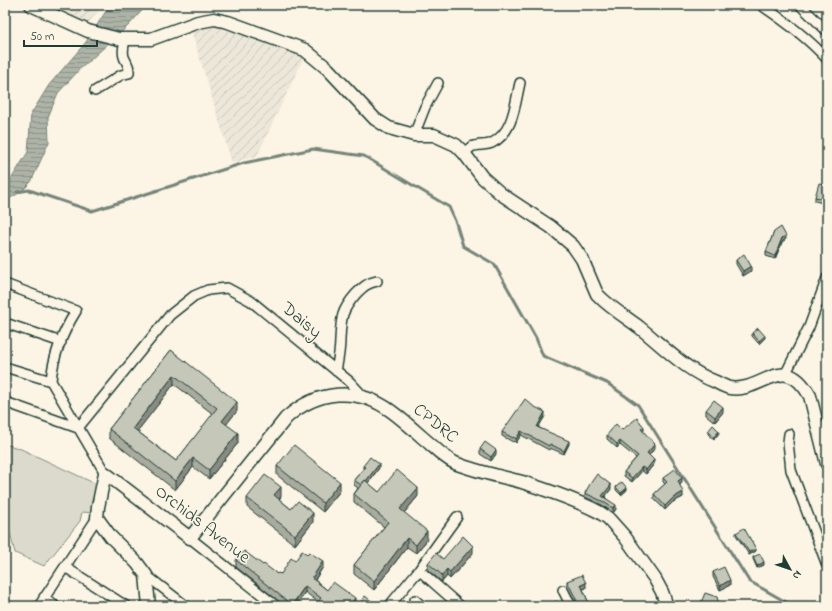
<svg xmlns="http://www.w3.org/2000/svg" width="832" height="611" font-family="'Indie Flower',sans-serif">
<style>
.industrial{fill:url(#industrial-furrows)}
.green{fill:#dcdacc;stroke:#7e8c80}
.water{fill:url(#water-rules);stroke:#758479}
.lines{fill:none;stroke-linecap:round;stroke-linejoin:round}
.stream{stroke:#758479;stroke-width:3}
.street-casing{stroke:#1f3d34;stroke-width:12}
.secondary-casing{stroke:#1f3d34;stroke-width:15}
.street{stroke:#fcf5e5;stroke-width:9}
.secondary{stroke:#fcf5e5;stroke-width:12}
.wall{fill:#a9ab9f;stroke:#1f3d34;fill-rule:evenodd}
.shaded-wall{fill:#8a8b82;stroke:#1f3d34}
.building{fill:#c5c7b9;stroke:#1f3d34;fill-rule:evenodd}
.labels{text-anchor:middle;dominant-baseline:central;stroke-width:3;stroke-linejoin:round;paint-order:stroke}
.street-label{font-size:18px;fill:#1f3d34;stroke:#fcf5e5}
</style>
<defs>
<pattern id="industrial-furrows" width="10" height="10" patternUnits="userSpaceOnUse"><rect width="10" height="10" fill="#ece7d8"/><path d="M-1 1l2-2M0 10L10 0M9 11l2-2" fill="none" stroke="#cac7ba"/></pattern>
<pattern id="water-rules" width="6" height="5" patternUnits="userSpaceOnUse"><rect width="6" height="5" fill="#aeb3a7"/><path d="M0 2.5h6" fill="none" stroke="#8d9389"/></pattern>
</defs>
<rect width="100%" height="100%" fill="#fcf5e5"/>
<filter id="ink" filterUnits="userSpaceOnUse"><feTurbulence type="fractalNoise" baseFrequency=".025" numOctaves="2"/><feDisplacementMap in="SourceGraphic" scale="8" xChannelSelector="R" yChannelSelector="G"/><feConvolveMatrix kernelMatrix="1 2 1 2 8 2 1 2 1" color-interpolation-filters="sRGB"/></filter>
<g filter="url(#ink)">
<path class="industrial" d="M47 5H104L87 24Z
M210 26 233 32 243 31 304 57 257 156 232 163 191 30Z"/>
<path class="green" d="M5 444 21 449 96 484 93 513 82 512 80 521 44 566 15 553 8 525 5 524Z"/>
<path class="water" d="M110 5H147L129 25 80 69 58 93 48 117 49 142 31 182 21 192 5 201V189L28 152 31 114 49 85 86 42Z"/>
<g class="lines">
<path class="stream" d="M17 192 29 190 92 211 244 163 313 149 364 156 449 207 456 223 463 246 494 264 536 338 543 356 607 383 638 405 749 581 793 606"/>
<defs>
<path id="street" d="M761 5C785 21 808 38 827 59
M800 5 827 31
M95 91 121 75 129 73C130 65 126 63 124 57 122 51 124 45 125 40
M414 135 425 107 438 83
M464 153C466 151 469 149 471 147 478 144 486 146 492 143 514 132 515 103 520 83
M5 284 76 311C63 332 53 356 51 381L105 473
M5 323 61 342
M5 367 51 381
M336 371C338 361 340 350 340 340 341 318 341 311 356 294 363 287 367 283 377 281
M785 375 809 327 827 278
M5 402 78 428
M78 428 170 315 194 296 208 290 227 288 251 301 350 382 364 397
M789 434 788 442 791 470 827 565
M190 538 276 606
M65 567 126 606
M419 570 460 606
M146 575 186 606
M563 590 571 606
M44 597 55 606
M415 600 422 606
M39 606 97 518
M389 606 419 570 457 517"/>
<path id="secondary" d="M31 5 88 31 119 39H151L198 22 214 19 228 22 305 50 328 69 375 119 389 128 414 135H434L456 145 464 153 482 177 501 194 551 227 573 246 582 259 597 294 602 299C614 310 627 318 639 327 664 347 685 370 716 382 720 384 725 387 730 388 763 393 784 350 810 396L827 464
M149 606 146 575 137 563 111 537 97 518 98 507 105 473 190 538 286 418C317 390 357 386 391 411 402 419 412 428 422 437 432 445 443 457 455 463 477 472 500 476 522 482 547 490 576 500 599 512L608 518 625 537 655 579 662 592 667 606"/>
</defs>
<use href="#street" class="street-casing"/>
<use href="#secondary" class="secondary-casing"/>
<use href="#street" class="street"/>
<use href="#secondary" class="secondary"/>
</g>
<path class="wall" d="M827 185 826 204 815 201V197Z
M774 232 786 239 782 242 775 259 766 256V252Z
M736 260 751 271 743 276 736 264Z
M752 333 765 338 759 344 752 336Z
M171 350 237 411 226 424 238 443 209 479 193 467 175 490 109 438V429ZM174 384 213 414 176 461 137 431Z
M706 410 723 412 715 422 706 415Z
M545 416 538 427 569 444 564 454 550 448 549 450 521 435 516 443 514 441 513 442 502 436V432Z
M622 430 644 431H643L655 448 649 455 654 464 646 474 642 471 632 482 624 476V472L636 458 620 445 617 448 607 439V435Z
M708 431 719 433 714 439 708 434Z
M480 449 496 454 491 461 480 454Z
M277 466 340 491 323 512 277 475Z
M363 466 379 468 368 483 379 492 418 496 404 513 427 540 416 553 407 547 374 590 354 574V565L384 527 354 502V494L358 488 354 485V480L363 469Z
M663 478 682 483 679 485 683 497 673 502 665 510 654 499V494L665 484 663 482Z
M616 487 627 490 621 495 616 490Z
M611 489 605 497 616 509 613 513 602 505 585 497V493Z
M281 497 279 499 291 509 313 522 295 545 247 507V498Z
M736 533 756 551 749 555 736 535Z
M473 553 450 579 447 576 442 582 428 570V563L443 559Z
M753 557 764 565 757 568 753 559Z
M236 560 263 565 277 574H281L295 561 323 567 315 580 327 590 355 605 353 606H318V602L305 592 296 606H285L236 567Z
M713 572 730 585 720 590 713 577Z
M567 581 586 588 583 589 590 606H595H577L576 603 567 586Z"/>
<path class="shaded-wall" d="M786 236V239L782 242 775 259V256L782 238Z
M751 266V271L743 276V271Z
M765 336V338L759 344V341Z
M174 375V384L133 437V428Z
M237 402V411L222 430V421Z
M723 407V412L715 422V417Z
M545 412V416L537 430V427Z
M644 427V431L641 433V429Z
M521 431V435L516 443V439Z
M719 431V433L714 439V437Z
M238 433V443L209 479V470Z
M569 441V444L564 454V451Z
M620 441V445L617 448V444Z
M655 444V448L647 457V453Z
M496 450V454L491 461V457Z
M193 458V467L175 490V481Z
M654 460V464L646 474V470Z
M379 464V468L362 491V486Z
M642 467V471L632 482V478Z
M682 478V483L678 486V481Z
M340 482V491L323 512V503Z
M611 485V489L602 500V496Z
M281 487V497L274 505V495Z
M418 488V496L400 518V509Z
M627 488V490L621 495V493Z
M683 492V497L673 502 665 510V506L673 498Z
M616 505V509L613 513V508Z
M313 513V522L295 545V535Z
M427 531V540L416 553V545Z
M407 538V547L374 590V581Z
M473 546V553L450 579V572Z
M756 549V551L749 555V552Z
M323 561V567L312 584V578Z
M764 562V565L757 568V566Z
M447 569V576L442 582V575Z
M730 580V585L720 590V586Z
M586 583V588L581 590V585Z
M305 586V592L296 606H292Z
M355 598V605L353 606H349Z"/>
<path class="building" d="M819 183 827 185V194L826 199 815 197Z
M781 227 786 236 782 238 775 256 766 252 774 232Z
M744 254 751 266 743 271 736 260Z
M758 328 765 336 759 341 752 333Z
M171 350 237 402 222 421 238 433 209 470 193 458 175 481 109 429ZM174 375 217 408 176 461 133 428Z
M525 399 533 406 545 412 537 427 569 441 564 451 550 444 549 446 521 431 516 439 514 437 513 438 502 432Z
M714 400 723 407 715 417 706 410Z
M637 418 644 427 641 429 655 444 647 453 654 460 646 470 642 467 632 478 624 472 638 456 620 441 617 444 607 435 616 424 622 430Z
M713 425 719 431 714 437 708 431Z
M485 442 496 450 491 457 480 449Z
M294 445 340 482 323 503 277 466Z
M370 457 379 464 366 481 365 480 361 485 354 480 365 467 363 466Z
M675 469 682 478 678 481 683 492 673 498 665 506 654 494 667 482 663 478Z
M397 470 418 488 400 509 427 531 416 545 407 538 374 581 354 565 388 522 354 494 365 480 379 492Z
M597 474 611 485 602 496 616 505 613 508 602 501 585 493 590 484Z
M265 475 281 487 274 495 291 509 298 501 313 513 295 535 247 498Z
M622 482 627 488 621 493 616 487Z
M744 528 756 549 749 552 736 533Z
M463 536 473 546 450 572 447 569 442 575 428 563 436 553 443 559Z
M244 551 263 565 264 564 277 574 278 573 281 574 291 558 295 561 302 551 307 554 309 552 323 561 312 578 327 590 333 582 355 598 349 606H323L318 602 321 598 305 586 292 605 236 560Z
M760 554 764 562 757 566 753 557Z
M724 567 730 580 720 586 713 572Z
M582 575 586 583 581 585 590 606 594 604 595 606H578L576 599 567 581Z
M705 593 717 597 719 604 718 606H703L700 605Z
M365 596 374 603 372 606H358Z
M557 601 560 606H546Z"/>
</g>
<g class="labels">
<g class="street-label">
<text transform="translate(301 321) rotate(40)">Daisy</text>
<text transform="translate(435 424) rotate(39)">CPDRC</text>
<text transform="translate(202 525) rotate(38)">Orchids Avenue</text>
</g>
</g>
<rect width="832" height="611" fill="none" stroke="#fcf5e5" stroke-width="20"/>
<rect x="10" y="10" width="812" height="591" fill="none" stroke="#1f3d34" stroke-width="1.5" filter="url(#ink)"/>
<g transform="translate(790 569) rotate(130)" stroke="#fcf5e5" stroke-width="3" paint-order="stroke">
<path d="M0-3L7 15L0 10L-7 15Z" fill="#1f3d34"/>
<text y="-6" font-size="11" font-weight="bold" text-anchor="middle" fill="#1f3d34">N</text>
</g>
<path d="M24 40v6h73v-6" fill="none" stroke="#1f3d34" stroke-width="2"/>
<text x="30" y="40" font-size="12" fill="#1f3d34" stroke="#fcf5e5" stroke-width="3" paint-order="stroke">50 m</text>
</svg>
